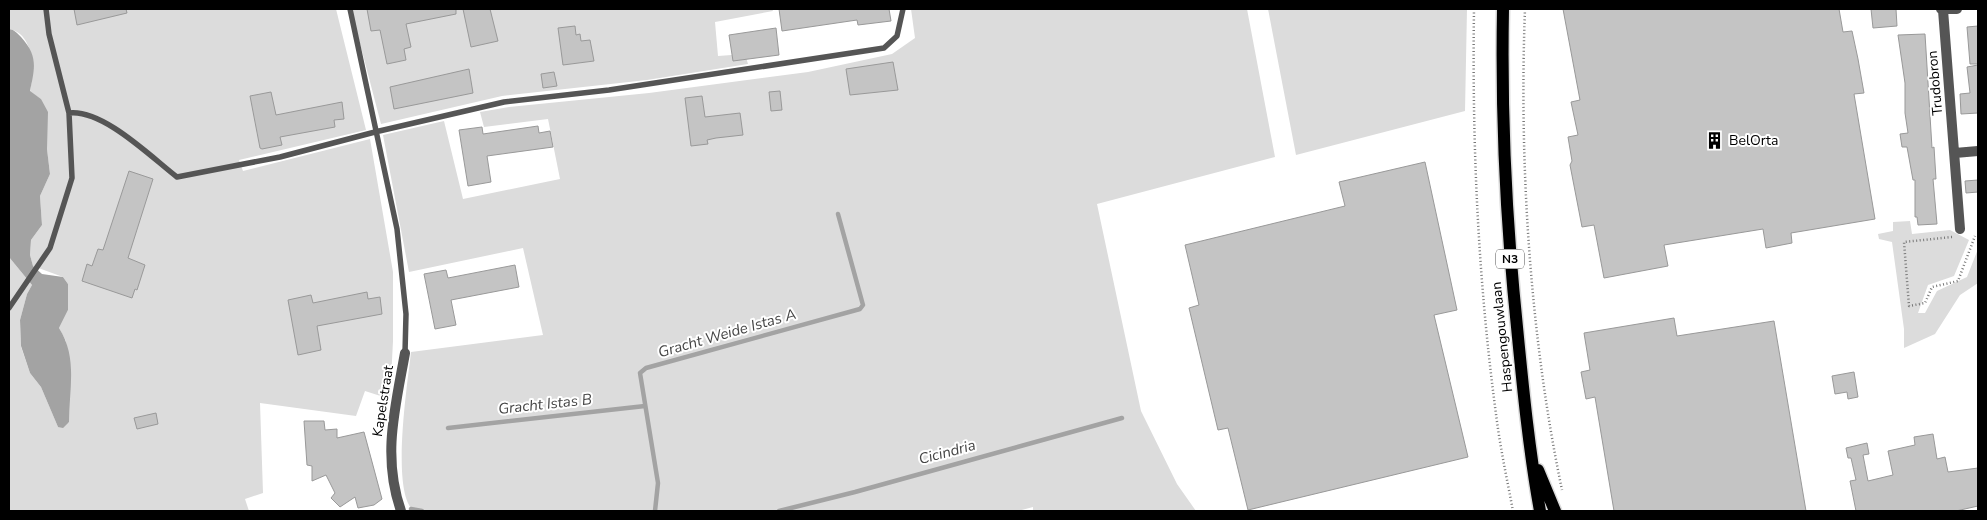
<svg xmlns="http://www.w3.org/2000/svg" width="1987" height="520" font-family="'Nunito Sans',sans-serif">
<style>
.green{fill:#dcdcdc}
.water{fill:#a3a3a3}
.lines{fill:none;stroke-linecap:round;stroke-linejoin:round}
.stream{stroke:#a3a3a3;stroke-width:4.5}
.building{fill:#c4c4c4;stroke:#999}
.primary-casing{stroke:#dbdbdb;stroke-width:15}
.path{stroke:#777;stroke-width:2.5;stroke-dasharray:1 2.5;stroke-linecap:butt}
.lane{stroke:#555;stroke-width:5.5}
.street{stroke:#555;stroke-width:10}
.primary{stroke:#000;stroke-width:12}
.labels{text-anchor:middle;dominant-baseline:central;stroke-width:4;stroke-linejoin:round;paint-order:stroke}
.shield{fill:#fff;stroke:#4c4c4c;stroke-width:1}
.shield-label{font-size:12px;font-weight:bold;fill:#000}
.street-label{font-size:14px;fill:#000;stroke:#fff}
.poi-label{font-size:14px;fill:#000;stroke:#fff;text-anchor:start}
.water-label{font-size:15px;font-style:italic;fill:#444;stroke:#fff}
</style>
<rect width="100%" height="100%" fill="#fff"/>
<path class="green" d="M9 9H336L366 130 239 160 243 171 370 139 393 272V341L390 399 365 391 356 416 260 403 263 493 245 499 249 511H9V257L32 285 27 294 20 320 21 347 30 373 41 387 58 427 69 422 66 341 59 328 68 310V284L63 277 33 266 30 255 31 240 42 225 40 196 50 174 41 99 30 92C34 71 35 34 9 29Z
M351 9H772L773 11 715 22 718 56 745 54 748 64 647 80 502 96 381 124Z
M911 9H1247L1275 157 1097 204 1141 411 1177 484 1196 511H1033V507L1018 511H414C390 493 408 381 411 352L543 335 523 248 409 272 383 135 444 121 463 199 560 179 548 119 484 127 480 112 509 107 649 93 808 72 892 54 915 38Z
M1268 9H1467L1465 111 1296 155Z
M1910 221 1912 234 1950 230 1969 240 1954 276 1928 285 1918 313H1925L1937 291 1967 277 1978 249V283L1960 295 1935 334 1904 348V329L1892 242 1879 239 1878 234 1893 231V222Z"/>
<path class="water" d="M9 29C15 30 17 33 21 37 38 56 35 67 30 91L41 99 48 112 47 149 50 174 40 196 42 225 31 240 30 255 33 266 42 274 63 277 68 284V310L59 328C78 358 69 389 69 422L63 428 58 427 41 387 30 373 21 346 20 320 27 294 32 285 9 257Z"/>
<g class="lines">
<path class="stream" d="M448 428 645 406
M411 509 422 511
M655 511 658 483 640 373 646 368 860 309 863 305 838 214
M779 511 855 492 1122 418"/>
</g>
<path class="building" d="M74 9H126L127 13 77 25Z
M367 9H456V14L406 24 411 47 404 49 406 60 387 64 380 30 371 31Z
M463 9H490L498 41 471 47Z
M779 9H889L891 21 858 25 857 20 782 31Z
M1563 9H1839L1843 32 1852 31 1858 59 1864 93 1854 94 1875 219 1791 233 1792 243 1766 248 1763 229 1664 245 1668 266 1604 278 1594 225 1582 227 1570 165 1572 161 1568 137 1578 135 1571 102 1580 100Z
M1871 9H1896L1897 26 1873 28Z
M575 26 576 35 580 34 581 41 590 40 594 61 563 65 558 28Z
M1978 26V64H1970L1967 27Z
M776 28 779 55 733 61 729 35Z
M1925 34 1932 148 1934 147 1936 179H1933L1937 224 1918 225 1917 217H1915V180H1913L1907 147H1902L1900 134 1908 133 1905 113V83L1898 35Z
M893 62 898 90 850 95 846 69Z
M1978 65V113L1961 114 1960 94 1970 93 1967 67Z
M469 69 473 93 394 109 390 87Z
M554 72 557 86 543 88 541 74Z
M780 91 782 110 771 111 769 92Z
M271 92 276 115 342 102 344 119 334 120 335 127 280 137 282 145 262 149 260 148 250 96Z
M702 96 705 117 740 113 743 135 716 138 707 140 708 144 691 146 685 98Z
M538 126 539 133 550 131 553 147 487 156 491 182 468 186 459 130 482 127 483 134Z
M1425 162 1457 310 1434 315 1468 457 1248 510 1228 428 1218 430 1189 308 1199 305 1185 245 1345 206 1339 182Z
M129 171 153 179 128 258 145 265 137 290 135 289 132 298 82 281 87 264 92 266 98 249 103 250Z
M1978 180V192L1966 193 1965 181Z
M515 265 519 287 451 300 456 325 435 329 424 274 446 270 448 278Z
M367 292 368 299 380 297 382 314 317 326 321 350 298 355 288 300 311 295 313 303Z
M1674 318 1677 336 1774 321 1806 511H1614L1595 397 1586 399 1581 372 1590 370 1584 333Z
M1854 372 1858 397 1848 399 1847 392 1835 394 1832 376Z
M156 413 158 424 137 429 134 418Z
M304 421H324L325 430 337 429V438L364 432 382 499 374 505 358 508 355 497 340 507 331 498 335 493 326 475 312 481V466L307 465Z
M1933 434 1937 459 1945 457 1948 472 1978 468V506L1956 511H1856L1850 481 1856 480 1851 458H1848L1846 448 1867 443 1869 454 1863 455 1868 481 1893 475 1888 451 1915 445 1914 437Z"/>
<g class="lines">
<defs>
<path id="primary" d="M1503 9C1501 115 1506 221 1517 327 1523 389 1529 450 1540 511
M1538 470 1555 511"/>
</defs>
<use href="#primary" class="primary-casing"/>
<path class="path" d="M1474 9C1472 144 1478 280 1496 414 1500 447 1507 479 1513 511
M1525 9C1519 164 1530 337 1562 490
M1952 237 1904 242 1909 306 1925 303 1932 287 1958 281 1975 236"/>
<path class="lane" d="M350 9 397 229 406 314 405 353
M69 113C103 109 151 157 177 177L280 157 375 132 504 102 609 90 884 48 897 36 903 9
M9 308 50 248 72 178 69 113 49 34 46 9"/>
<path class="street" d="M1941 9H1957
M1943 10 1960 229
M1955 153 1978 151
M401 511C382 456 395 409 405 353"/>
<use href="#primary" class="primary"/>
</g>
<defs>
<symbol id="building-bare" viewBox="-9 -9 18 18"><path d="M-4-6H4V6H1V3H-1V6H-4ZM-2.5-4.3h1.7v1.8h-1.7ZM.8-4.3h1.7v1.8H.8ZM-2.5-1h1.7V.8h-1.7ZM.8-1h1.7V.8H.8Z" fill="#000" stroke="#fff" stroke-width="2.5" paint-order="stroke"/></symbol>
</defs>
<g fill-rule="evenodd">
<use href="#building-bare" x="1702" y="128" width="25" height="25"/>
</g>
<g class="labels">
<rect class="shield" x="1496" y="249.5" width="28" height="19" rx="4"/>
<g class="shield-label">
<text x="1510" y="259">N3</text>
</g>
<g class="street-label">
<text transform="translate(1935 83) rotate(-95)">Trudobron</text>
<text transform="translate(1502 337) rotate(-96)">Haspengouwlaan</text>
<text transform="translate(383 401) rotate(-81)">Kapelstraat</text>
</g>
<g class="poi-label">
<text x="1729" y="140">BelOrta</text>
</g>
<g class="water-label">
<text transform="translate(727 333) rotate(-16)">Gracht Weide Istas A</text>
<text transform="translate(545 404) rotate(-6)">Gracht Istas B</text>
<text transform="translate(947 452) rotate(-15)">Cicindria</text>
</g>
</g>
<rect width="1987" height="520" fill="none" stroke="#000000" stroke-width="20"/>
</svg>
